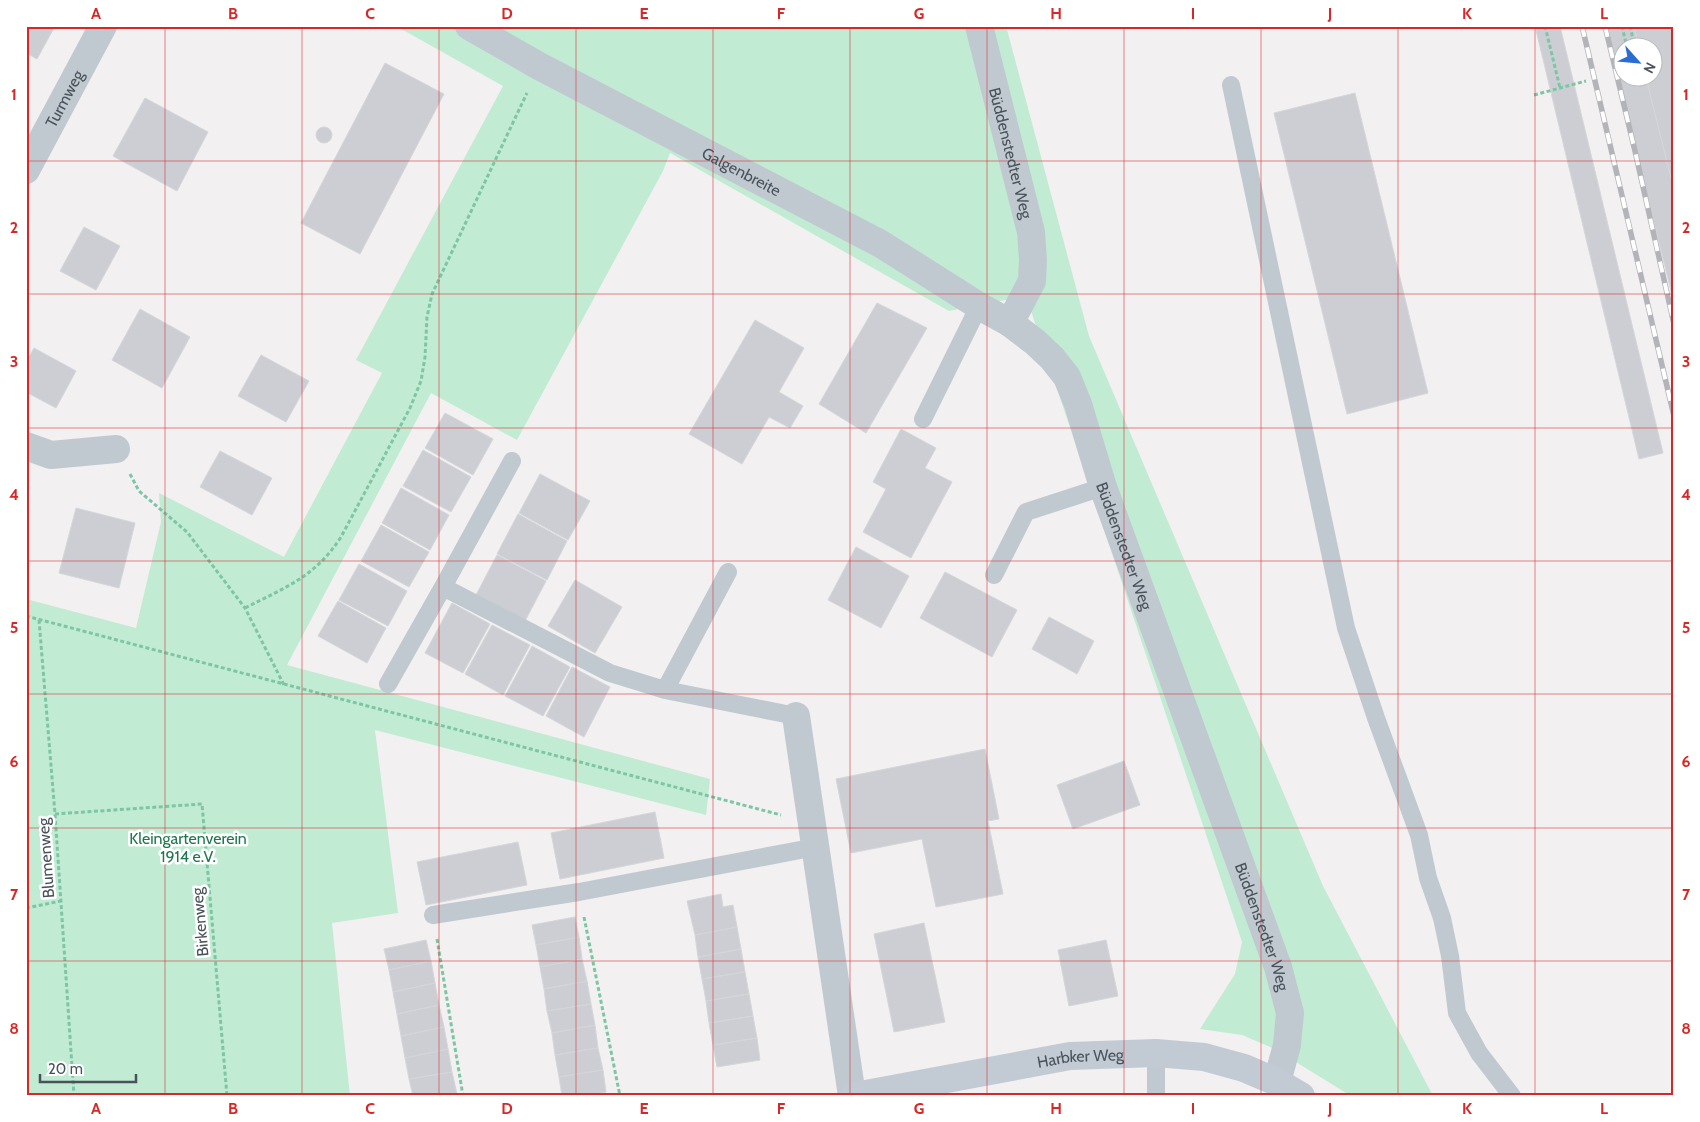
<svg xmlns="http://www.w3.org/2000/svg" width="1700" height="1122" font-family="Cabin,sans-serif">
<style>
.green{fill:#c2ebd3}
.building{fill:#cdced3;stroke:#d4d6da}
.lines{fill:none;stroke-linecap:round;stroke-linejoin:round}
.path{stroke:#7dc6a5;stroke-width:3;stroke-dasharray:4 2.5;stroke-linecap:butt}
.lane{stroke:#c1c9d0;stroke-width:18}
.street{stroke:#c1c9d0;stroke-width:28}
.secondary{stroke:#c2cad4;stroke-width:28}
.rail-casing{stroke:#b2b4b9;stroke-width:5.5}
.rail{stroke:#fff;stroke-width:4;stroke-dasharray:11;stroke-linecap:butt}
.grid{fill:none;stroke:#d62828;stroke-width:1;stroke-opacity:0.55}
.labels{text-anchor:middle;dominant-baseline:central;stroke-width:5;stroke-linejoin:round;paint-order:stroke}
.street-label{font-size:16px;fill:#49525b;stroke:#fff}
.park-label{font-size:16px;fill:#20774e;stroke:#fff}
.neatline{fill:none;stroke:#d62828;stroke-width:2}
.grid-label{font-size:16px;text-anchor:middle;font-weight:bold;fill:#d62828}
</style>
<rect width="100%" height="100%" fill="#f2f0f0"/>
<path class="green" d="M396 26H1006L1089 336 1323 886 1433 1096H1351L1275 1049 1242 1035 1200 1029 1235 974 1242 942 1026 296 949 311 670 153 663 171 517 440 431 393 287 665 710 779 706 815 375 730 398 913 332 923 350 1096H26V599L136 628 161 522 159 493 284 557 382 373 356 360 503 86Z"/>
<path class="building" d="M26 26H55L37 59 26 53Z
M1535 26H1560L1663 453 1639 459Z
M1605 26H1634L1639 48H1622V78H1646L1674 190V303Z
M1634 26H1674V190L1646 78H1652V48H1639Z
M385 63 444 94 360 254 301 223Z
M1355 93 1428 393 1347 414 1274 113Z
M145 98 208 132 177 191 113 156Z
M316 135a8 8 0 1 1 16 0a8 8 0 1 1-16 0Z
M84 227 120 246 96 290 60 271Z
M877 303 927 328 866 433 819 404Z
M140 309 190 337 162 388 112 360Z
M755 320 804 348 779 392 803 406 790 428 769 417 742 464 689 434Z
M34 348 76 371 56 408 26 392V362Z
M261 355 309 381 286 422 238 396Z
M445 413 493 439 473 475 425 448Z
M901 429 936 448 925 468 952 482 911 558 863 532 886 489 873 482Z
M423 450 471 477 451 512 403 486Z
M220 451 272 478 252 515 200 487Z
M540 474 590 501 568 540 519 513Z
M401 488 449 515 430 550 382 523Z
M76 508 135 523 119 588 59 573Z
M518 514 567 541 547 580 497 554Z
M381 525 429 552 409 587 361 561Z
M856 547 909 576 881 628 828 600Z
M497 555 546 581 525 621 476 595Z
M359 564 407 591 388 626 339 600Z
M945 572 1017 610 992 657 920 618Z
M575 580 622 607 595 653 548 626Z
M338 601 386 628 367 663 318 636Z
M452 603 490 624 463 673 425 653Z
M1049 617 1094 641 1077 674 1032 649Z
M492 625 530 645 503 695 465 674Z
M532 646 570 667 543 716 505 696Z
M572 667 610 687 584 737 546 716Z
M985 749 999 819 988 821 1003 894 936 907 922 839 851 853 836 779Z
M1124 761 1140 805 1073 829 1057 785Z
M655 812 664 858 560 879 551 833Z
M518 842 527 885 426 905 417 862Z
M721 894 723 907 733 905 737 927 695 935 687 901Z
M575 917 579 937 536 945 532 925Z
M924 923 945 1022 894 1032 874 934Z
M737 927 741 949 698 957 695 935Z
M579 937 582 959 540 967 536 945Z
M426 940 431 961 389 970 384 949Z
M1106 940 1118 996 1069 1006 1058 950Z
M741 949 745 972 702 979 698 957Z
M582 959 587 981 544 989 540 967Z
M431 961 435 983 393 992 389 970Z
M745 972 749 994 706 1001 702 979Z
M587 981 591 1004 547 1011 544 989Z
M435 983 439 1005 397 1014 393 992Z
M749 994 753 1016 709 1023 706 1001Z
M591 1004 595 1025 552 1033 547 1011Z
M439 1005 444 1027 401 1036 397 1014Z
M753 1016 757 1038 713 1045 709 1023Z
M595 1025 598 1048 555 1055 552 1033Z
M444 1027 448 1049 405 1058 401 1036Z
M757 1038 760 1060 717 1067 713 1045Z
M598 1048 603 1070 559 1077 555 1055Z
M448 1049 452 1072 409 1079 405 1058Z
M603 1070 606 1092 581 1096H562L559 1077Z
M452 1072 457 1094 445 1096H413L409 1079Z"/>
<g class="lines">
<path class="path" d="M1545 26 1560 88
M1622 26 1627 48
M1630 26 1635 48
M1620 65 1622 64
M1534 95 1586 81
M1672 291H1674
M130 474 139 491 187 532 245 608 284 685
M245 608C286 587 315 577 341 537L410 408 421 381 425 357 427 317 432 294 527 93
M26 616 781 815
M39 620 55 814 74 1096
M55 814 202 804 227 1096
M26 908 61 901
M584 917 620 1096
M437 939 463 1096"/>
<path class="lane" d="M1231 85 1346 628 1376 718 1419 835 1428 878 1442 918 1450 956 1457 1013 1479 1053 1512 1096
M923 419 979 306
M512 461 443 587 610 673 665 690 796 716
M994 575 1026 512 1103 487
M388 684 443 587
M665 690 728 572
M433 915 579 892 816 847
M1156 1096V1053"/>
<g class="street">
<path id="s1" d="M469 26 539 66 881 244 979 306 1010 323 1035 342 1052 358 1067 377 1078 404 1103 487 1278 967 1290 1013 1287 1045 1277 1082"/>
<path id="s2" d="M979 26 1031 232 1033 260 1032 281 1010 323"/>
<path id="s3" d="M26 170 103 26"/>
<path d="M26 446 51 455 116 449"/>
<path d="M796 716 852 1096"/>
</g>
<path class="secondary" id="s4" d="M855 1096 1070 1056 1156 1053 1204 1057 1244 1068 1277 1082 1301 1096"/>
<defs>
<path id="rail" d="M1582 26 1674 416
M1605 26 1635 151 1674 324"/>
</defs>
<use href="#rail" class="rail-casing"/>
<use href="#rail" class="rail"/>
</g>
<path class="grid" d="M165 26V1096M302 26V1096M439 26V1096M576 26V1096M713 26V1096M850 26V1096M987 26V1096M1124 26V1096M1261 26V1096M1398 26V1096M1535 26V1096M26 161H1674M26 294H1674M26 428H1674M26 561H1674M26 694H1674M26 828H1674M26 961H1674"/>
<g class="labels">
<g class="street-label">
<text stroke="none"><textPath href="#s3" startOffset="81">Turmweg</textPath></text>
<text stroke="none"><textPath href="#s2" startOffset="131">Büddenstedter Weg</textPath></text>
<text stroke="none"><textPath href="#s1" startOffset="309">Galgenbreite</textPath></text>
<text stroke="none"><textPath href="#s1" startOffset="875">Büddenstedter Weg</textPath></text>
<text transform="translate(46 858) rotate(-94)">Blumenweg</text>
<text transform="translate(200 922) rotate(-95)">Birkenweg</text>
<text stroke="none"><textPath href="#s1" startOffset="1280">Büddenstedter Weg</textPath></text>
<text stroke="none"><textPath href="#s4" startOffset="229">Harbker Weg</textPath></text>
</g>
<g class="park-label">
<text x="188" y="838">Kleingartenverein<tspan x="188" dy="18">1914 e.V.</tspan></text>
</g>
</g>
<rect width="1700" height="1122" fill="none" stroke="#ffffff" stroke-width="55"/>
<g transform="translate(1638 62) rotate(117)"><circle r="24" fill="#ffffff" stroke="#b6babd"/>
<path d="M0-4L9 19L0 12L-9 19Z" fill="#2a6dd2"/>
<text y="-8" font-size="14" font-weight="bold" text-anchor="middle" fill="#49525b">N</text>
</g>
<path d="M40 1074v8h96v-8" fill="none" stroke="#49525b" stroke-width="2.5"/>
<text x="48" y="1074" font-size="15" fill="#49525b" stroke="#ffffff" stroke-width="4" paint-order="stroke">20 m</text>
<rect x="28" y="28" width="1644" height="1066" class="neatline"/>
<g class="grid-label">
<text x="96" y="19">A</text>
<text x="233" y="19">B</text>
<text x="370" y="19">C</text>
<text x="507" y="19">D</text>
<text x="644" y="19">E</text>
<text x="781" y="19">F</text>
<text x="919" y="19">G</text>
<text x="1056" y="19">H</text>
<text x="1193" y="19">I</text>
<text x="1330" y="19">J</text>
<text x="1467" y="19">K</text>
<text x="1604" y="19">L</text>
<text x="14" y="100">1</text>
<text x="1686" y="100">1</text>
<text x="14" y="233">2</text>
<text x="1686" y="233">2</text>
<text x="14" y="367">3</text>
<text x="1686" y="367">3</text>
<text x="14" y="500">4</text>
<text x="1686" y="500">4</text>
<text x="14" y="633">5</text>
<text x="1686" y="633">5</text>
<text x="14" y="767">6</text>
<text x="1686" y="767">6</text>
<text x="14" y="900">7</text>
<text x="1686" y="900">7</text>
<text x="14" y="1034">8</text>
<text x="1686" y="1034">8</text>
<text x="96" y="1114">A</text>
<text x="233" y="1114">B</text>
<text x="370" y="1114">C</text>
<text x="507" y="1114">D</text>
<text x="644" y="1114">E</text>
<text x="781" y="1114">F</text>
<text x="919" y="1114">G</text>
<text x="1056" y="1114">H</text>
<text x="1193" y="1114">I</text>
<text x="1330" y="1114">J</text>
<text x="1467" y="1114">K</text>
<text x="1604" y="1114">L</text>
</g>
</svg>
